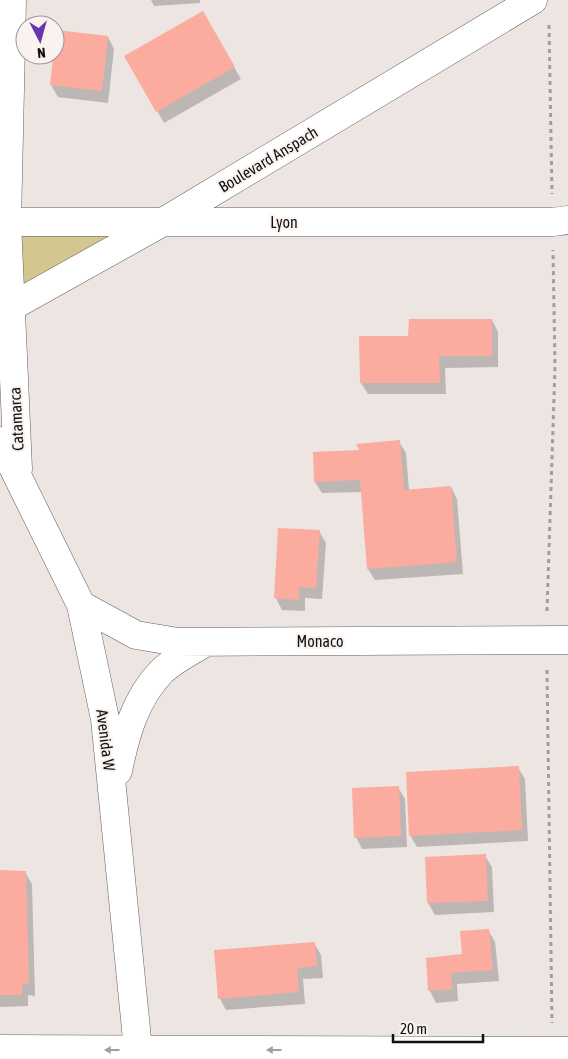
<svg xmlns="http://www.w3.org/2000/svg" width="568" height="1059" font-family="'Asap Condensed',sans-serif">
<style>
.green{fill:#d3c68e}
.shadow{fill:#0003}
.building{fill:#fcab9f}
.lines{fill:none;stroke-linecap:round;stroke-linejoin:round}
.minor-casing{stroke:#645f5b;stroke-width:29}
.path{stroke:#a29d9a;stroke-width:3;stroke-dasharray:4 4;stroke-linecap:butt}
.minor{stroke:#fff;stroke-width:28}
.oneway{fill:#a1a09f}
.labels{text-anchor:middle;dominant-baseline:central;stroke-width:4;stroke-linejoin:round;paint-order:stroke}
.street-label{font-size:16px;fill:#131110;stroke:#f9f2ef}
</style>
<rect width="100%" height="100%" fill="#ece5e1"/>
<path class="green" d="M0 222H163L11 307Z"/>
<path class="shadow" d="M151 0H200V3L154 6Z
M202 12 241 79 164 123 126 57Z
M108 37 114 49 108 103 58 97 51 85 55 55Z
M492 320 498 332V367L445 368 446 394H368L361 383Z
M399 442 406 453 409 490 451 487 457 499 463 574 375 580 368 569 362 492 322 493 315 482 360 451Z
M319 531 326 543 322 599 305 598V611L282 610 276 598Z
M518 768 525 779 528 841 417 847 410 835Z
M398 787 405 799 407 847 362 849 356 837Z
M485 856 492 867 494 912 435 915 428 903 426 858Z
M0 871 25 872 32 884 35 996 28 995V1006L0 1007Z
M488 930 495 942 499 981 457 984 458 1001 436 1003 430 991 427 959 463 955Z
M314 943 321 955 323 978 303 979 305 1004 226 1010 220 999Z"/>
<path class="building" d="M203 11 235 67 156 112 124 56Z
M56 30 108 36 102 91 50 85Z
M409 319H492V356H439L440 383H360L359 336H408Z
M400 440 404 490 451 486 457 562 367 569 360 480 314 482 313 452 359 450 356 444Z
M278 528 320 530 316 588 299 587V600L274 598Z
M519 766 522 830 409 836 406 772Z
M399 786 401 836 354 838 352 788Z
M486 854 488 901 427 903 425 857Z
M0 870 26 871 29 984H22V995H0Z
M489 929 493 970 451 973 452 989 428 991 426 958 462 954 460 931Z
M315 942 317 966 297 968 299 992 218 999 214 950Z"/>
<g class="lines">
<defs>
<path id="minor" d="M12 0 7 222 18 469
M0 222H553L568 220
M0 313 163 222 533 0
M0 441 81 605 105 719 139 1059
M81 605 136 635 178 642 568 640
M118 771C125 736 135 699 161 672 173 660 192 651 206 642
M0 1049 568 1051"/>
</defs>
<use href="#minor" class="minor-casing"/>
<path class="path" d="M549 25 552 194
M547 611 555 367 553 250
M547 670 552 1023"/>
<use href="#minor" class="minor"/>
</g>
<defs><path id="oneway-solid" d="M-6-.8H1V-3.2L6.5 0L1 3.2V.8H-6Z" transform="scale(1.25)"/></defs>
<g class="oneway">
<use href="#oneway-solid" transform="translate(112 1050) rotate(-180)"/>
<use href="#oneway-solid" transform="translate(274 1050) rotate(-180)"/>
</g>
<g class="labels">
<g class="street-label">
<text transform="translate(268 159) rotate(-31)">Boulevard Anspach</text>
<text x="284" y="222">Lyon</text>
<text transform="translate(16 419) rotate(-93)">Catamarca</text>
<text x="320" y="641">Monaco</text>
<text transform="translate(106 740) rotate(83)">Avenida W</text>
</g>
</g>
<g transform="translate(40 40) rotate(174)"><circle r="24" fill="#f9f2ef" stroke="#9d9896"/>
<path d="M0-4L9 19L0 12L-9 19Z" fill="#6735ac"/>
<text y="-8" font-size="14" font-weight="bold" text-anchor="middle" fill="#131110">N</text>
</g>
<path d="M393 1034v8h90v-8" fill="none" stroke="#131110" stroke-width="2.5"/>
<text x="400" y="1034" font-size="15" fill="#131110" stroke="#f9f2ef" stroke-width="4" paint-order="stroke">20 m</text>
</svg>
